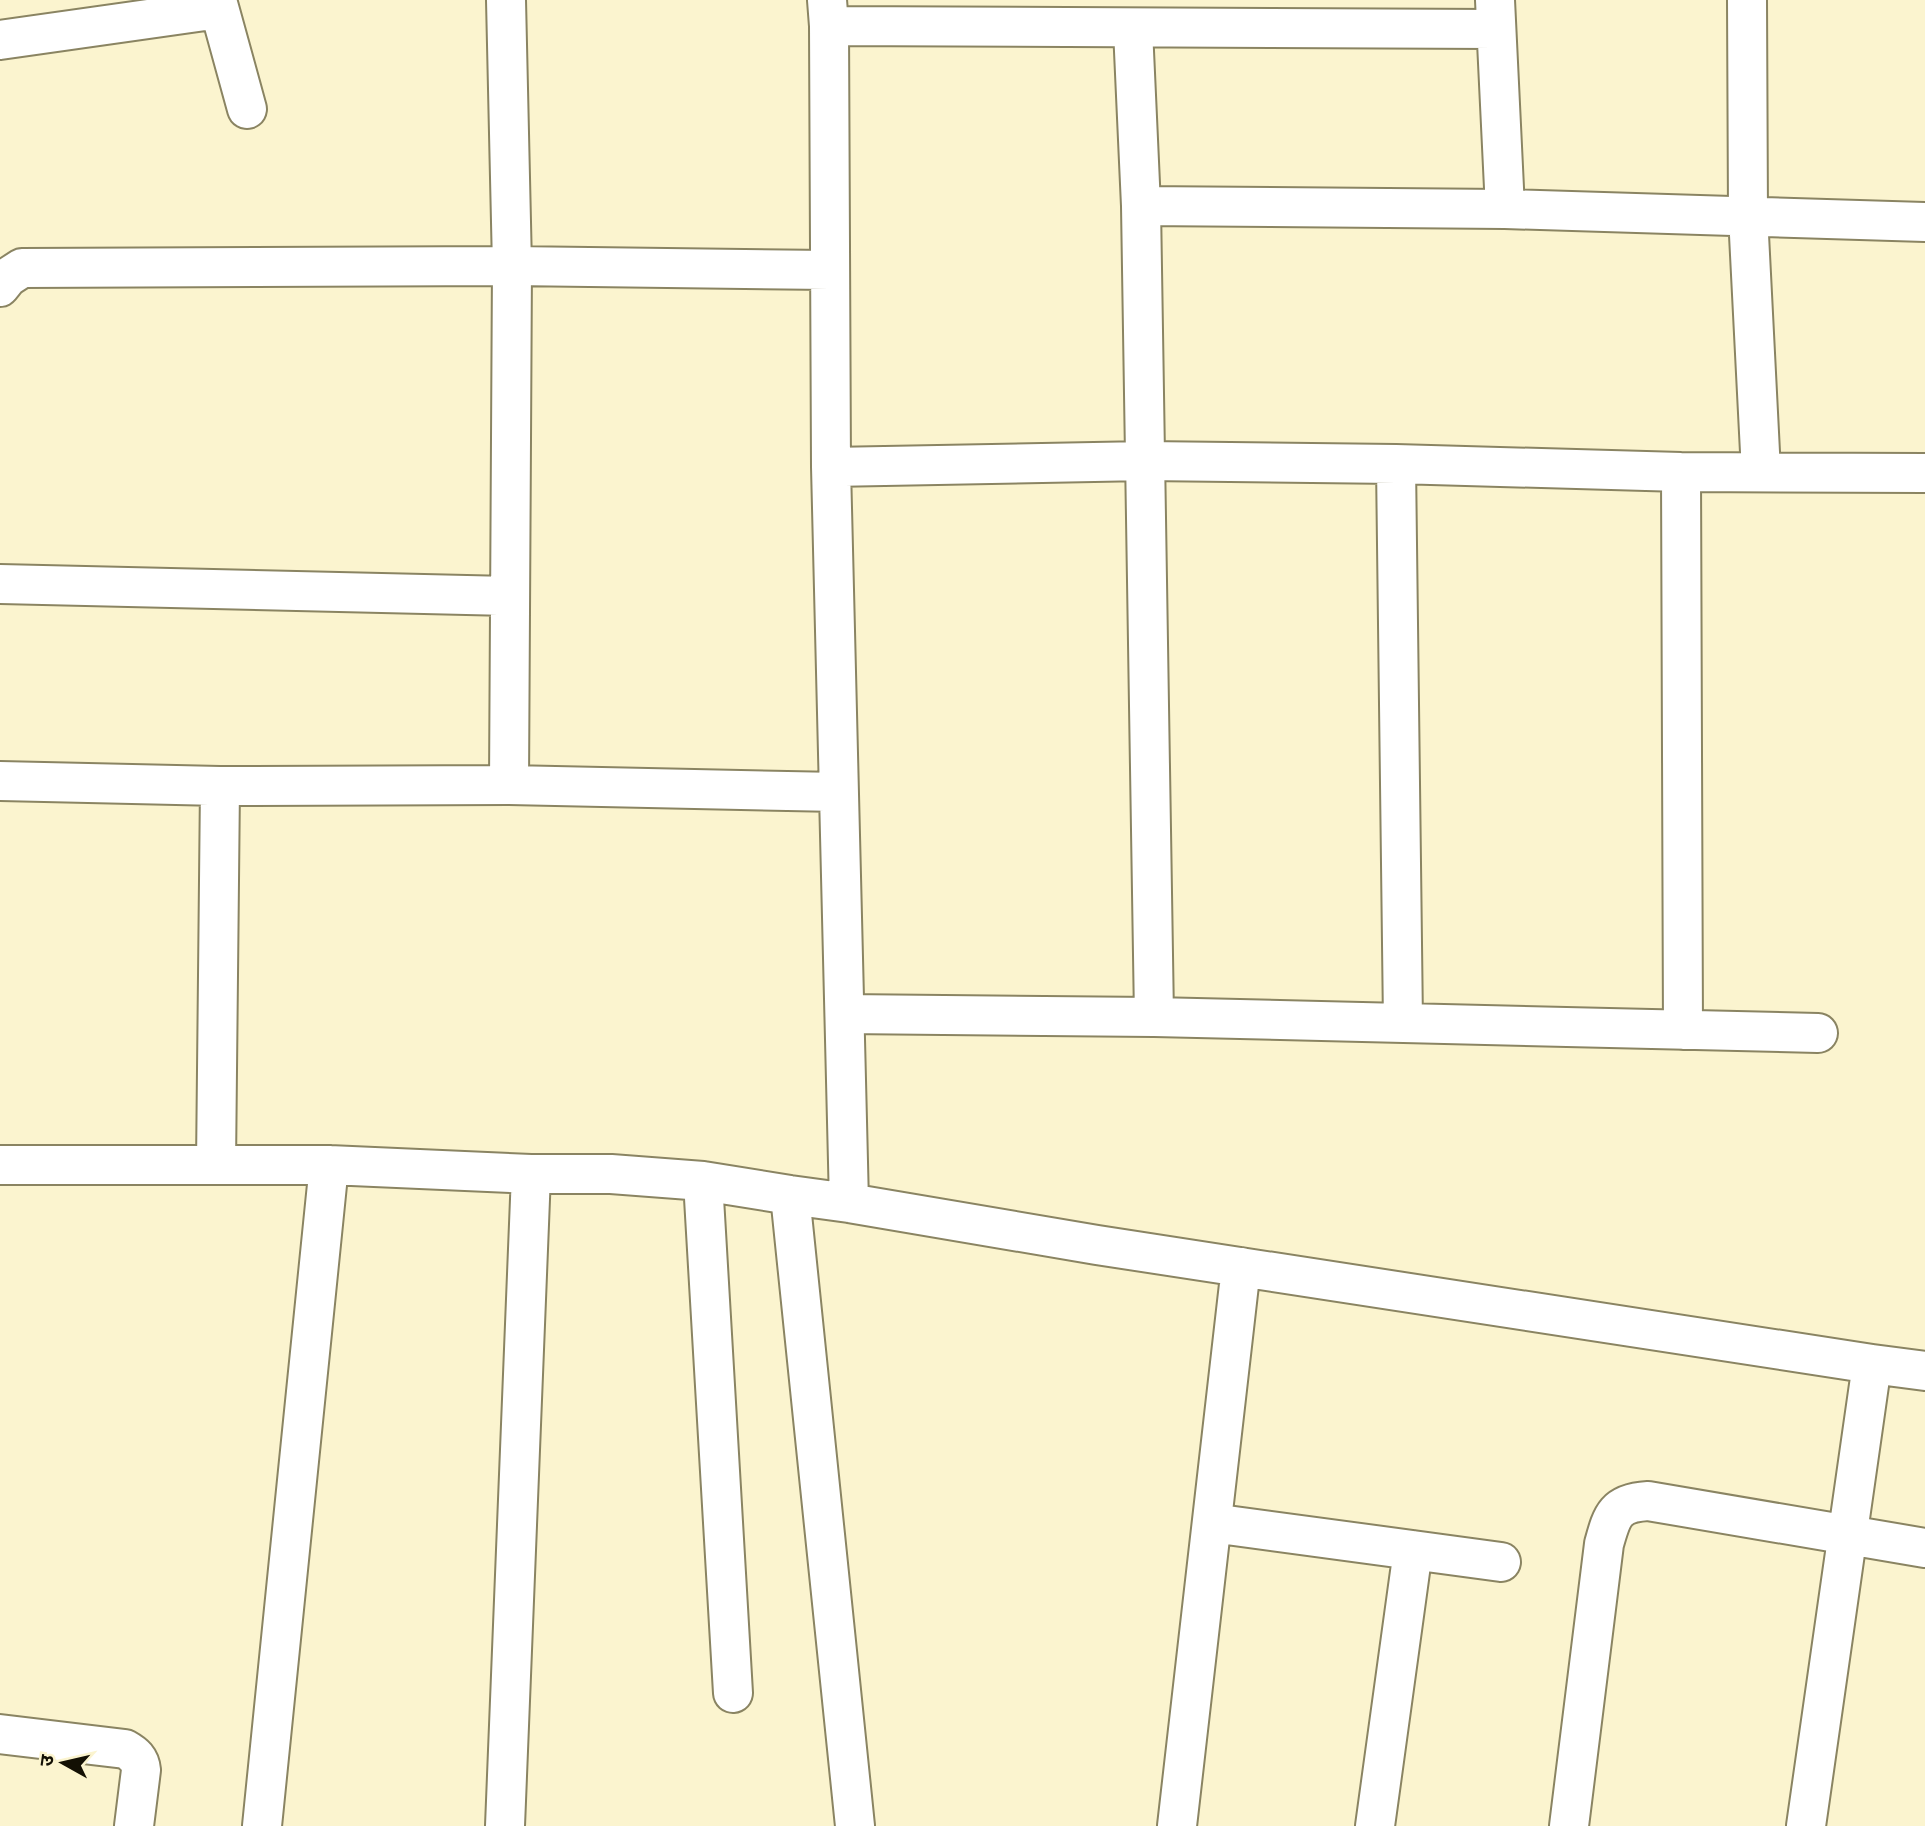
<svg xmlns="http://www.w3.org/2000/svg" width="1925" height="1826" font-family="'DejaVu Sans','Noto Sans Devanagari',sans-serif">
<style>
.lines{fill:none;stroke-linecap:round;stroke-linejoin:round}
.minor-casing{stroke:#8a8462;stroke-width:42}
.minor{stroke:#fff;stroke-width:38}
</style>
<rect width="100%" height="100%" fill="#fbf4cf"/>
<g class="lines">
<defs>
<path id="minor" d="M217 0 247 109
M506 0 512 266 509 785
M827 0 829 26 831 467 849 1203
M1495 0 1505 209
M1747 0 1748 215 1761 472
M829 26 1495 29
M1133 29 1141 206 1154 1017
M0 40 219 9
M1141 206 1505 209 1925 222
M0 287 8 277 22 268 512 266 829 270
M1396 464 1403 1023
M831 467 1146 461 1396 464 1681 472 1925 473
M1681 472 1683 1030
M0 584 509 596
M0 781 220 786 509 785 838 792
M845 1014 1154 1017 1818 1033
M0 1165H329L531 1174H611L703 1181 790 1195 849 1203 1097 1245 1872 1364 1925 1371
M216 1165 220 786
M703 1181 733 1693
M790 1195 855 1826
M1212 1523 1501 1562
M0 1734 125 1749C134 1754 140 1759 141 1770L134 1826
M262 1826 329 1165
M505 1826 531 1174
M1177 1826 1241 1267
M1375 1826 1413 1550
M1569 1826 1604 1544C1612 1515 1615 1503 1648 1501L1925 1548
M1806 1826 1872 1364"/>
</defs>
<use href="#minor" class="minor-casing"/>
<use href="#minor" class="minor"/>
</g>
<g transform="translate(63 1763) rotate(278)" stroke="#fbf4cf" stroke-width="5" paint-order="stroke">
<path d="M0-5L12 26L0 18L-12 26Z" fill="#131004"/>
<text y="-10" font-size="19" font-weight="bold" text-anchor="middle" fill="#131004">उ</text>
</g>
</svg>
